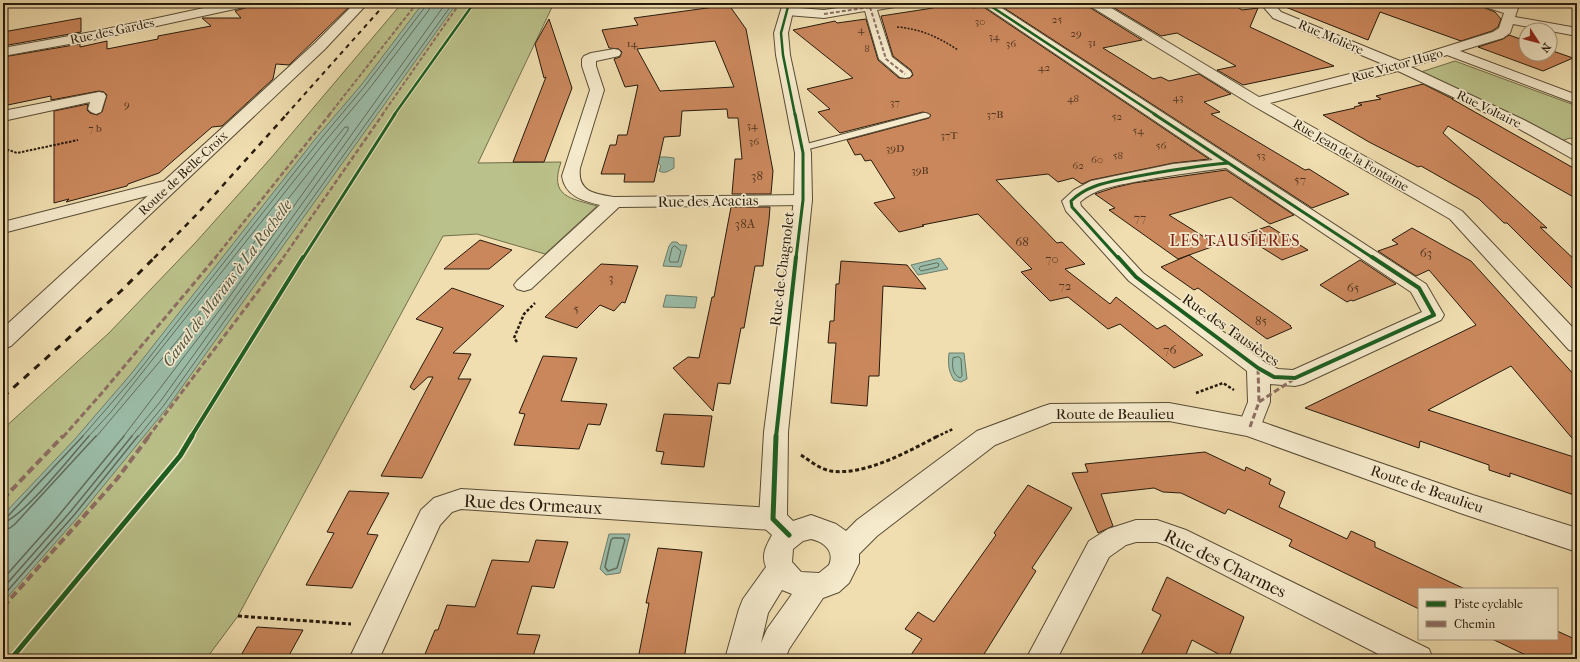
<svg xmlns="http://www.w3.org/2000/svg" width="1580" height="662" font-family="'IM FELL French Canon',serif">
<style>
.green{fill:#bbc18a;stroke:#716e4b}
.water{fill:#9bbca8;stroke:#6d7c6a}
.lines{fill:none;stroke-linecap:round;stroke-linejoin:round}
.shore-far1{stroke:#616c5a;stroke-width:1}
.shore{stroke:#616c5a;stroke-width:1.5}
.building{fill:#ca875c;stroke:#271b0c;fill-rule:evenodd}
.service-casing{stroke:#594c35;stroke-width:2}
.minor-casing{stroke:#594c35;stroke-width:2}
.tertiary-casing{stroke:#594c35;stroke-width:2}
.path-far3{stroke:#271b0c;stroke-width:1.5;stroke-dasharray:2 1.5;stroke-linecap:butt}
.path-far2{stroke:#271b0c;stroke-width:2;stroke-dasharray:2.5 1.5;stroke-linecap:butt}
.path-far1{stroke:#271b0c;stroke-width:2.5;stroke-dasharray:3 2;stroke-linecap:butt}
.path{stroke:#271b0c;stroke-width:3;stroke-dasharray:4 2.5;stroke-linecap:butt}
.service{fill:#f5eacc;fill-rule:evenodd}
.minor{fill:#f5eacc;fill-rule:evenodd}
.tertiary{fill:#f5eacc;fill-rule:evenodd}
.rail-far2{stroke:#271b0c;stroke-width:2;stroke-dasharray:4.5 4.5;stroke-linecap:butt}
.rail-far1{stroke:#271b0c;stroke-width:2.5;stroke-dasharray:5.5 5.5;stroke-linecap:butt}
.rail{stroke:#271b0c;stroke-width:3;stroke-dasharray:7 7;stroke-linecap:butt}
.quiet-far3{stroke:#8d6e63;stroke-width:2;stroke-dasharray:4 2;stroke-linecap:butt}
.quiet-far2{stroke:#8d6e63;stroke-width:2.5;stroke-dasharray:5 2.5;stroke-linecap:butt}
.quiet-far1{stroke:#8d6e63;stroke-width:3;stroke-dasharray:6 3;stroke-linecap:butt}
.quiet{stroke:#8d6e63;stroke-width:4;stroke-dasharray:8 4;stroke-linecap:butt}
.cycleway-far3-casing{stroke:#f5eacc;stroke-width:4}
.cycleway-far2-casing{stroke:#f5eacc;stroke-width:5}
.cycleway-far1-casing{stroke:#f5eacc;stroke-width:6}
.cycleway-casing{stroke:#f5eacc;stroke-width:8}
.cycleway-far3{stroke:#1b5e20;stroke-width:2.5}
.cycleway-far2{stroke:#1b5e20;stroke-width:3}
.cycleway-far1{stroke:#1b5e20;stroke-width:4}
.cycleway{stroke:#1b5e20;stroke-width:5}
.labels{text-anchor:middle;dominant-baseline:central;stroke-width:3.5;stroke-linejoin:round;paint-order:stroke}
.far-number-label{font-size:11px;fill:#503620}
.far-street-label{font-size:13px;fill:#271b0c;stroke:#f5eacc}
.number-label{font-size:13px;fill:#503620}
.street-label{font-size:15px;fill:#271b0c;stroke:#f5eacc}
.neighbourhood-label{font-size:16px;letter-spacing:1px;fill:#7a1f14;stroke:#f5eacc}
.water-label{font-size:16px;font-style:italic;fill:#505343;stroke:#f5eacc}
.near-street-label{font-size:18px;fill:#271b0c;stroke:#f5eacc}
</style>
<rect width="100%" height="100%" fill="#f0deb0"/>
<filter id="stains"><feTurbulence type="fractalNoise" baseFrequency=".005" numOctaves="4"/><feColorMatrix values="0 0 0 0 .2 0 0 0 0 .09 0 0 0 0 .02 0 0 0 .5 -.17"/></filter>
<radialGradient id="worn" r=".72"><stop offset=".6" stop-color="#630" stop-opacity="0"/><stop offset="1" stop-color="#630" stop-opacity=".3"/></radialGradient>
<path class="green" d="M402 3H554L478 163 561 162C549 197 570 198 597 206L545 254 477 234 443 236 238 616 206 659H3V429L109 333 196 242 271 158Z
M1455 61 1577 106V141L1570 138 1561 141 1421 72Z"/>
<path class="water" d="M423 3H457L167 408 78 517 3 602V515L75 439 131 374 316 138 362 84Z
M660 157H666L674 158V168C669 171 665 174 659 171L661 166 658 163 657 159Z
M672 242H677L680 245H687L681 267 663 266 669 246Z
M940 258 948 269 918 275 911 265Z
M666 295 697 297 695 308 663 307Z
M949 353H964L967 379 961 382 954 380C948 371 948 363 949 353Z
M609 534H630L620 573 606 575 600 569Z"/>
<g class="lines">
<path class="shore-far1" d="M675 246 681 251 678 262H670L669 260 672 248Z
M937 263 939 264 938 267 921 271 919 269 920 267Z
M959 357 961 359 962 376 960 378C952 374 952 366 953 358Z
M82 437 134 377 319 141 365 86 425 7 426 3
M88 437 111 412 323 144 369 89 429 10 431 3
M96 437 177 341 328 148 345 127H348V130L225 303 123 437
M131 437 160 402 446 3
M138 437 164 405 453 3"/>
<path class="shore" d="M3 518 7 517 83 436
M3 523C25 515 71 456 89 436
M3 529 10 528 15 524 96 436
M613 538H623L625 540 617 568 608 571 605 567 611 540Z
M3 579 50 526 124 436
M3 588 71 511 132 436
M3 596 75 514 138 436"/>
</g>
<path class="building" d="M251 3H353L289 65 276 64 273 79 222 126 212 127 159 173 128 184 127 186 66 202 69 199 54 203V111L88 104 87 110 90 113 97 115 102 112 107 95 104 92 99 91 51 100V96L3 106V57L80 44V47L107 41V49L158 39V36L211 26 202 18H241L235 11 248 7Z
M926 3H967L973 8 982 6 1209 159 1173 163 1091 180 1082 184 1073 178 1058 182 1048 174 996 180 1057 243 1062 242 1085 264 1065 269 1110 304 1116 297 1157 329 1165 325 1203 355 1174 368 1120 324 1108 329 1068 297 1050 301 1021 272 1032 269 978 214 922 225 924 226 899 232 874 203 895 198 871 160 865 161 861 154 855 155 847 140 929 118 931 115 923 112 840 133 818 112 830 109 807 89 853 78 793 30 835 21 837 23 866 19 878 60 899 78H910L913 75 911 70 893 56 881 16 933 8Z
M1002 3H1087L1089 7 1142 40 1103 48 1153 79 1161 77 1169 81 1199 74 1231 94 1204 102 1220 112 1211 114 1305 170 1309 169 1349 194 1312 208 998 4Z
M1106 3H1231L1242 10 1258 8 1250 27 1334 66 1243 85 1217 70 1236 66 1177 33 1161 36Z
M1278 3H1465L1477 7 1480 6 1495 12 1501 19 1498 27 1492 31 1461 41 1380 12 1368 40 1278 4Z
M729 5 746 29 773 171 771 194H732L735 159H742L738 118H728L727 109 682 111 680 136 664 137 654 182H624L625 174H601L610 145H616L618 135H627L638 85 625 87 614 59 620 57 622 52 619 49 609 48 602 30 638 25 634 18ZM715 41 734 87 660 91 637 49Z
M81 18V32L3 46V32Z
M549 19 572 88 544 162H513L546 77 544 78 535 44Z
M1509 35 1526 41V54H1550V50L1573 58 1543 71 1478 47 1503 39Z
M1423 84 1453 99H1452L1577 170V199L1448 126 1443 133 1547 228 1540 227 1577 262V293L1507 223H1504L1479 199 1421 166 1418 167 1369 142 1323 115 1355 108 1354 107 1362 105 1358 103 1381 99 1376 96Z
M1226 170 1294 215 1270 224 1231 197 1169 215 1217 245 1178 259 1109 210 1115 208 1095 194 1113 188 1134 183Z
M731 207H770L769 220 763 266H755L744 328H741L730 384 718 383 713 411 673 368 688 357 699 358 712 297H714Z
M1269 226 1308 250 1282 260 1242 235Z
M1412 228 1471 261 1577 378V444L1511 366 1428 410 1577 458V496L1510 473V477L1489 470V465L1420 441 1419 448 1305 408 1476 325 1429 270 1416 276 1378 251 1398 244 1392 240Z
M480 240 512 250 489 269H444Z
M1189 255 1291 326H1290L1292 328 1267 339 1198 288 1194 290 1161 267Z
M1360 260 1396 284 1353 301 1351 300 1347 302 1320 285Z
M841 261 907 265 926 289 883 286 879 376H869L867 406 831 403 836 343H828L830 321H834L836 284H839Z
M601 264 638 266 625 303 622 302 614 311 600 305 577 328 545 317Z
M452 288 504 306 453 353 471 354 458 379H471L422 478 381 476 433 377H428L414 390 410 387 443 328 416 319Z
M543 356 577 358 561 401 607 404 600 425 588 424 579 449 514 445 525 414 519 413Z
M664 414 712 416 704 467 661 464 664 452 656 451Z
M1205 452 1245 471 1246 467 1271 479 1269 484 1285 492 1279 507 1347 539 1351 531 1375 542V547L1465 589H1419V609L1289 546 1292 540 1228 509 1225 514 1181 493 1163 492 1154 488 1101 494 1113 526 1098 533 1072 473 1088 472 1085 464Z
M1028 485 1072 508 1032 568 1036 571 981 659H908L922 639 905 629 918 612 934 622 996 535 994 533Z
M349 491 389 493 367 534 378 535 352 588 306 585 334 533 327 532Z
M536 540 568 542 554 588 532 586 517 634 540 635 532 659H423L435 630H438L447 605 475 607 492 560 529 562Z
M658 548 702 552 684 659H638L649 603H646Z
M1167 577 1244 617 1228 659 1192 640 1184 659H1139L1161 615 1152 610Z
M257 627 303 630 287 659H239Z
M1557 631 1577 640V659H1534L1492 639H1557Z"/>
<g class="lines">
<defs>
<path id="service" d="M923 113H926L930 115 929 117 805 150 802 151 798 148 799 146Z"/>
<path id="minor" d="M227 3H250L248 6 244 7 97 39 3 56V48L97 31Z
M873 3H903L901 6 877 10 892 57 910 71 912 74 910 77 905 78 900 77 879 59 865 11 824 18 787 15 783 14 781 11 783 8 787 7 824 10Z
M980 3H994L1426 284 1444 315 1441 320 1303 384 1295 386 1270 384V402L1258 433 1250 436 1242 433 1238 427 1248 402 1247 371 1129 281 1066 211 1062 201 1074 190 1091 181 1173 164 1213 160ZM1226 168 1411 292 1422 312 1293 370 1278 369 1266 363 1143 273 1081 206 1080 202C1096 188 1115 186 1134 182 1165 176 1195 172 1226 168Z
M1088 3H1103L1259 97 1385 65 1273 18 1260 3H1273L1281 12 1400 61 1493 32 1499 28 1504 13 1482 6 1480 3H1498L1506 5 1508 3H1523L1518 8 1515 17 1577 28V36L1513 24 1510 33 1503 38 1460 51 1577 95V104L1447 55 1411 67 1524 120 1577 148V160L1571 158 1514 126 1398 71 1270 103 1462 211 1577 332V352L1569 350 1450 219 1252 105 1090 6Z
M614 49 619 50 621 53 619 56 596 61V66L604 90 580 168C577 192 595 194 614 197L803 195 809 196 812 200 809 204 803 205 619 207 531 289 524 291 517 289 514 285 517 281 600 205C583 201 565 196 562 176L590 90 582 66V59L584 56 591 53Z
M99 92 104 93 106 96 101 112 96 114 91 112 88 109 90 102 3 121V111Z
M172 179 178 180 181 184 178 188 3 233V222Z
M461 489 773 508 782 511 786 519 782 527 773 530 461 509 452 512 440 525 379 659H349L421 510 434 498Z
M1136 520H1157L1186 530 1429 649 1433 659H1388L1168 546 1157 542H1136L1126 545 1109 557 1057 659H1026L1089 541 1108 529Z"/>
<path id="tertiary" d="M355 3H368L325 49 11 346 3 349V328L315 43Z
M783 3H795L788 33 790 55 811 153 812 200 788 432 787 515 793 521 811 515 836 524 846 531 857 520 977 431 1041 407 1050 404 1169 403 1250 418 1473 495 1577 528V552L1460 513 1247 436 1169 421 1052 422 995 445 877 536 859 554V563L849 583 839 592 823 598 789 649 785 659H725L739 609 743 599 766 567C761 555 766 546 772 535L763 527 759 519 764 432 794 200 795 153 776 55 774 33ZM811 539C824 542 835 551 829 565L819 573 801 572 792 562 793 549 803 541ZM782 590 792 594 767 629 761 643 768 613Z"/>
</defs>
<use href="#service" class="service-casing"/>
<use href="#minor" class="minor-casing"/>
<use href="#tertiary" class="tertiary-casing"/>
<path class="path-far3" d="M897 27C921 29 938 37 958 50"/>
<path class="path-far2" d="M3 152 9 150 17 153 78 140"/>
<path class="path-far1" d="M517 342 514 338 524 314 535 303
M1196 393 1223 383 1234 390
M936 437 953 429"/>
<path class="path" d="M801 455C810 461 820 469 831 471 865 476 909 451 938 436
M238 616 351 624"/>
<use href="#service" class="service"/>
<use href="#minor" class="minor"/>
<use href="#tertiary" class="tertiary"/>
<path class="rail-far2" d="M286 115 386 3"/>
<path class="rail-far1" d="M154 258 199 212 287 114"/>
<path class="rail" d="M3 397 121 291 155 257"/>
<path class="quiet-far3" d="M870 7 886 59 905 74
M824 14 897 3
M329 115 417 3
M382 115 460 3"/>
<path class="quiet-far2" d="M215 258 330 114
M283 258 383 114"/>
<path class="quiet-far1" d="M1259 402 1294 379
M1250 427 1259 402 1258 368
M63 437 101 394 216 257
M148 437 284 257"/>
<path class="quiet" d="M3 499 63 436
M3 607 117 479 149 436"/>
<defs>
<path id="cycleway-far3" d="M789 3 781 33 783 55 795 115
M986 3 1156 115
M394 115 474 3"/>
<path id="cycleway-far2" d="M795 114 803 153V200L796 258
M1154 114 1373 258
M303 258 395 114
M1118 258 1072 207 1071 201C1088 184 1111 182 1133 177 1165 171 1196 166 1228 163"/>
<path id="cycleway-far1" d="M1118 257 1136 277 1258 368 1274 377 1295 378 1434 315 1419 288 1372 257
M191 437 303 257
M776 437 796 257"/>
<path id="cycleway" d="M776 436 773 519 789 535
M11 659 180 456 192 436"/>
</defs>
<use href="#cycleway-far3" class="cycleway-far3-casing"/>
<use href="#cycleway-far2" class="cycleway-far2-casing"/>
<use href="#cycleway-far1" class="cycleway-far1-casing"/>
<use href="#cycleway" class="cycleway-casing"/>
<use href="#cycleway-far3" class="cycleway-far3"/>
<use href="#cycleway-far2" class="cycleway-far2"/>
<use href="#cycleway-far1" class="cycleway-far1"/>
<use href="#cycleway" class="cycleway"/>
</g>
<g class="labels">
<g class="far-number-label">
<text x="1057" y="19">25</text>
<text x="980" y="21">30</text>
<text x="861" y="29">4</text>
<text x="1076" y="33">29</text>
<text x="994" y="36">34</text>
<text x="1092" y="42">31</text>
<text x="632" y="43">14</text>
<text x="1011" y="43">36</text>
<text x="867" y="48">8</text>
<text x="1044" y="67">42</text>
<text x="1178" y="97">43</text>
<text x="1073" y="98">48</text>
<text x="895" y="102">37</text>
<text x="127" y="104">9</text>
<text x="995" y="114">37B</text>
<text x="1117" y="116">52</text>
<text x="752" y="125">34</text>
<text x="95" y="128">7 b</text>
<text x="1138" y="130">54</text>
<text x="949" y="135">37T</text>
<text x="754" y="141">36</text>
<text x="1161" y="145">56</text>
<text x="895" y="148">39D</text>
<text x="1118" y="155">58</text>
<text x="1261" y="155">53</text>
<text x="1097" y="159">60</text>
<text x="1078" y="165">62</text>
<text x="920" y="170">39B</text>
</g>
<g class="far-street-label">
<text transform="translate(112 31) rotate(-12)">Rue des Gardes</text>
<text transform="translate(1331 37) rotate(23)">Rue Molière</text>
<text transform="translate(1397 65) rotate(-16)">Rue Victor Hugo</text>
<text transform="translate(1489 109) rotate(26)">Rue Voltaire</text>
<text transform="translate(1351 155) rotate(30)">Rue Jean de la Fontaine</text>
<text transform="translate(183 173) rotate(-43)">Route de Belle-Croix</text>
</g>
<g class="number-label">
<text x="757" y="175">38</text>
<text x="1300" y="179">57</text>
<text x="1140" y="217">77</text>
<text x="745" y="223">38A</text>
<text x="1022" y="241">68</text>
<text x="1426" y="252">63</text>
<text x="1052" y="258">70</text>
<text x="611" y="277">3</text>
<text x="1065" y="285">72</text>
<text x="1353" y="287">65</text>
<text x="576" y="308">5</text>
<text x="1261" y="320">85</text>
<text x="1170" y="349">76</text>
</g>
<g class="street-label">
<text transform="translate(708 201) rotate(-1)">Rue des Acacias</text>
<text transform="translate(782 269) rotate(-83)">Rue de Chagnolet</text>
<text transform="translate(1231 330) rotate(35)">Rue des Tausières</text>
<text x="1115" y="414">Route de Beaulieu</text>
<text transform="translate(1427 489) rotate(19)">Route de Beaulieu</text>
</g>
<g class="neighbourhood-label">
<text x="1235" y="240">LES TAUSIÈRES</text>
</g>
<g class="water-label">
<text transform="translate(227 283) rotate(-53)">Canal de Marans à La Rochelle</text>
</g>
<g class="near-street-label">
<text transform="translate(533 505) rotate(3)">Rue des Ormeaux</text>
<text transform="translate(1225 564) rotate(26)">Rue des Charmes</text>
</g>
</g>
<rect width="1580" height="662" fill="none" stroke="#f0deb0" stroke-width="16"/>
<rect x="4" y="4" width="1572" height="654" fill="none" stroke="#271b0c" stroke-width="2"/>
<rect x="8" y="8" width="1564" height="646" fill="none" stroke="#271b0c"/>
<rect x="1418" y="588" width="140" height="52" fill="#f5eacc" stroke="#a3977f"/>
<rect x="1426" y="601" width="20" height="6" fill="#1b5e20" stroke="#a3977f"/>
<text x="1454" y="608" font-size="12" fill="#271b0c">Piste cyclable</text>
<rect x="1426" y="621" width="20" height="6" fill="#8d6e63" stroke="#a3977f"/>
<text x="1454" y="628" font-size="12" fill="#271b0c">Chemin</text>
<g transform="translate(1538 42) rotate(126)"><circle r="19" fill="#f5eacc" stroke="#a3977f"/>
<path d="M0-3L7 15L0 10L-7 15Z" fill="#8f2418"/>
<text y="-6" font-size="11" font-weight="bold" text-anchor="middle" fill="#271b0c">N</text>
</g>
<rect width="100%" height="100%" filter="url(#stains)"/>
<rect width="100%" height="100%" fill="url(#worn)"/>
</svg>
